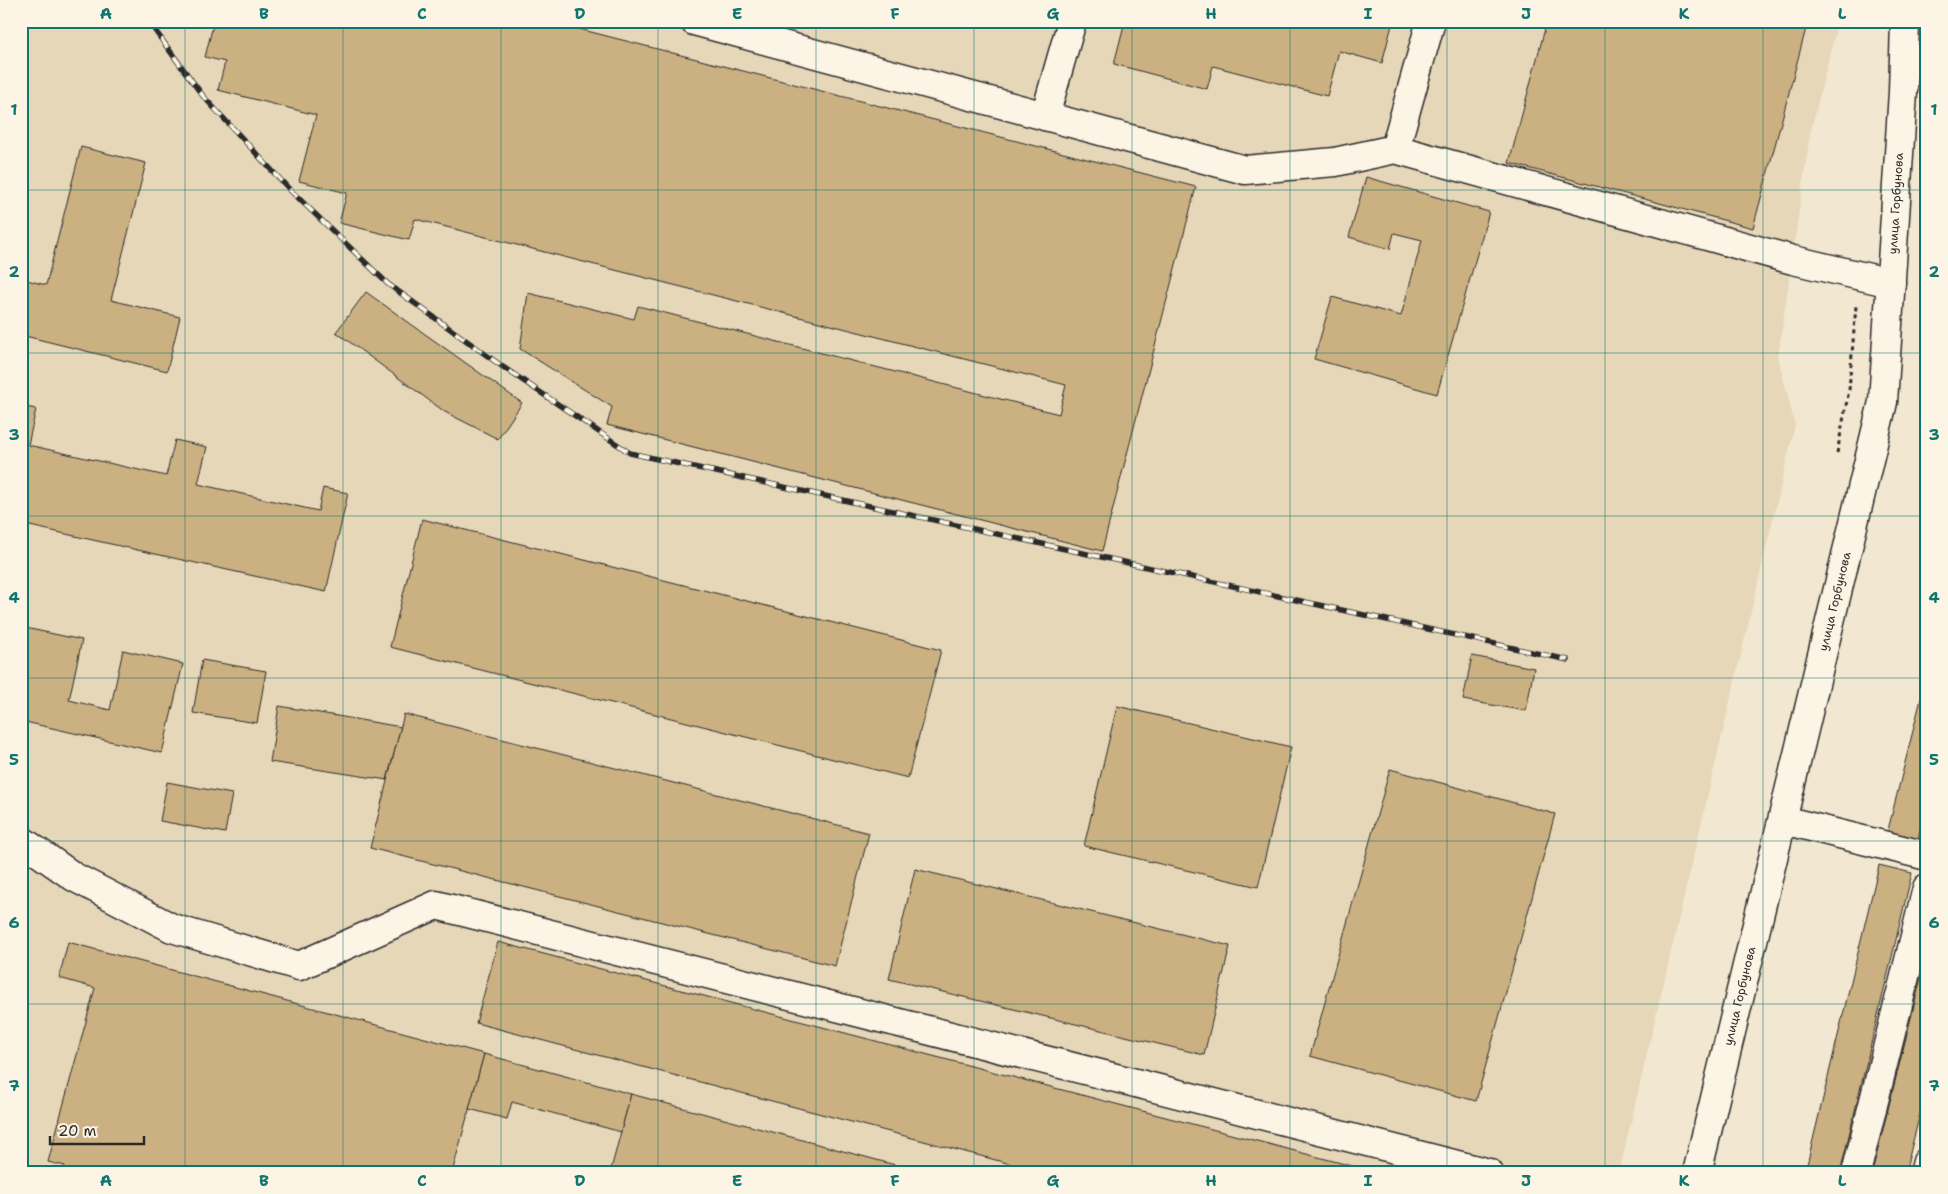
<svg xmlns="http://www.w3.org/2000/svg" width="1948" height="1194" font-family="'Shantell Sans',sans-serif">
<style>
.built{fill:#e6d7b9}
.building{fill:#cbb181;stroke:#2b2b2b}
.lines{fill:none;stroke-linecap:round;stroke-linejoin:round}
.minor-casing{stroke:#2b2b2b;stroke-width:31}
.path{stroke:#2b2b2b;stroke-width:3;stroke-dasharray:4 4;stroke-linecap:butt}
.minor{stroke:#fcf5e5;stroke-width:28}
.rail-casing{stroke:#2b2b2b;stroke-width:5.5}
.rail{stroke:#fcf5e5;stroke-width:4;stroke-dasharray:11;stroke-linecap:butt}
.grid{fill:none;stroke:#0f766e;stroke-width:1;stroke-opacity:0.55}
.labels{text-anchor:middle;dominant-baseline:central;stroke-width:5;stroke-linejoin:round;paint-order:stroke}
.street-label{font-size:12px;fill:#2b2b2b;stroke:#fcf5e5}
.neatline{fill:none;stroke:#0f766e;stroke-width:2}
.grid-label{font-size:16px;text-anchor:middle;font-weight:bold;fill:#0f766e}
</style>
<rect width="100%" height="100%" fill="#f2e7d1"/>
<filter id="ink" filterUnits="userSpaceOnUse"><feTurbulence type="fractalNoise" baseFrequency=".02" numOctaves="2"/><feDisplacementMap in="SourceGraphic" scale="10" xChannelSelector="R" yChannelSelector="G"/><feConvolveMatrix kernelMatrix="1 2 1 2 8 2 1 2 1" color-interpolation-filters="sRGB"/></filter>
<g filter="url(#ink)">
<!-- built -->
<polygon class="built" points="21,21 1838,21 1810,134 1778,357 1795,425 1619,1173 21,1173"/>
<!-- building -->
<g class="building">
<polygon points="214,21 548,21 1196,187 1102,551 607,425 612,407 520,349 528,293 634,319 638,306 1059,414 1066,385 415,219 409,240 339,223 347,193 299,181 316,115 218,90 225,62 205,57"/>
<polygon points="841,21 869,21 867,28"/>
<polygon points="1125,21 1393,21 1382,63 1339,51 1327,96 1213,66 1207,89 1114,64"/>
<polygon points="1547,21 1808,21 1753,228 1509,163"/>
<polygon points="81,147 146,163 111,300 180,317 167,371 21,335 21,288 23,279 46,285"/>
<polygon points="1366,177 1489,212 1437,394 1314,359 1332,297 1401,316 1422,240 1394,233 1390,249 1349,237"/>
<polygon points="366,292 522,403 498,439 445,412 336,332"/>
<polygon points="21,406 36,409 28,445 166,476 175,440 207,447 198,484 318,511 323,488 348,493 326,592 21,524"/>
<polygon points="422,519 941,650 908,778 390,647"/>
<polygon points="21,627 82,640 69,700 110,710 123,650 183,664 162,753 21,721"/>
<polygon points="1472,656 1534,668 1526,711 1463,700"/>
<polygon points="202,660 266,671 257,723 193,713"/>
<polygon points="1927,675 1927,803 1917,842 1887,834"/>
<polygon points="279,706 401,727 387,780 270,762"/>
<polygon points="1117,706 1291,747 1258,887 1084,846"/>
<polygon points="404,714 869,833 835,966 370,848"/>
<polygon points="1390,769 1555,814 1476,1101 1310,1056"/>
<polygon points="167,782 232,794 225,833 160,821"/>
<polygon points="1879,865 1912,873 1840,1173 1805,1173"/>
<polygon points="915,869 1230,946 1204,1055 889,979"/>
<polygon points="68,942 484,1054 452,1173 63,1173 65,1166 48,1162 95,988 59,978"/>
<polygon points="498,942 1379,1173 1045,1173 476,1023"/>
<polygon points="1927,954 1927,1086 1905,1173 1872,1173"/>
<polygon points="484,1054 631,1094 621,1132 512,1102 507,1119 469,1109"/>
<polygon points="631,1094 925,1173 610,1173"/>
</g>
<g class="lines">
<!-- minor casing -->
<g class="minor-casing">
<g id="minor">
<polyline points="694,21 1245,170 1335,162 1395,149 1431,21"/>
<polyline points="1045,116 1072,21"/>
<polyline points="1395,149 1793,260 1891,283"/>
<polyline points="1783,820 1927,856"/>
<polyline points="21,840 74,877 172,928 299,966 436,905 1489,1173"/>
<path id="s1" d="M1697,1173L1883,402L1903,92L1905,21"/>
<polyline points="1856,1173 1927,888"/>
<polyline points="1924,1173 1927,1162"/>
</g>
</g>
<!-- path -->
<polyline class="path" points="1837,453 1849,390 1856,306"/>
<!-- minor -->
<use href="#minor" class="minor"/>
<!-- rail casing -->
<g class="rail-casing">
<polyline id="rail" points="148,21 203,96 290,190 388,284 503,367 630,453 1568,660"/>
</g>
<!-- rail -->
<use href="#rail" class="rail"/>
</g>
</g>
<!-- grid -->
<path class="grid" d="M185,21V1173M343,21V1173M501,21V1173M658,21V1173M816,21V1173M974,21V1173M1132,21V1173M1290,21V1173M1447,21V1173M1605,21V1173M1763,21V1173M21,190H1927M21,353H1927M21,516H1927M21,678H1927M21,841H1927M21,1004H1927"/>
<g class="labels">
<!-- street labels -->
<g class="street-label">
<text stroke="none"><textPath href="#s1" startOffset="992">улица Горбунова</textPath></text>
<text stroke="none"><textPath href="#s1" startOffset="588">улица Горбунова</textPath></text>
<text stroke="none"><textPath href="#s1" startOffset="182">улица Горбунова</textPath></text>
</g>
</g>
<!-- margin -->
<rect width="1948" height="1194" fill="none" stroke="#fcf5e5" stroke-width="55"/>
<!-- scale -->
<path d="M50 1136v8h94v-8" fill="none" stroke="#2b2b2b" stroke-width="2.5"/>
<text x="58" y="1136" font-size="15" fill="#2b2b2b" stroke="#fcf5e5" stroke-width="4" paint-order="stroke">20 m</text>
<rect x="28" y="28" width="1892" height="1138" class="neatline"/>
<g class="grid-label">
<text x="106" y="19">A</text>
<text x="264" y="19">B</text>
<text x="422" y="19">C</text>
<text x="580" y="19">D</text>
<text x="737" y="19">E</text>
<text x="895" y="19">F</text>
<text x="1053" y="19">G</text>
<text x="1211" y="19">H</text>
<text x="1368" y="19">I</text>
<text x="1526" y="19">J</text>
<text x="1684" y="19">K</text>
<text x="1842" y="19">L</text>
<text x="14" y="115">1</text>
<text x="1934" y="115">1</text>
<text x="14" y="277">2</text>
<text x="1934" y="277">2</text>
<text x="14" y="440">3</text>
<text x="1934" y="440">3</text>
<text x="14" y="603">4</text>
<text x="1934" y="603">4</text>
<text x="14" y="765">5</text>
<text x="1934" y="765">5</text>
<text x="14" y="928">6</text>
<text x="1934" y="928">6</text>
<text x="14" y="1091">7</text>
<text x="1934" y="1091">7</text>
<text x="106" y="1186">A</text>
<text x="264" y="1186">B</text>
<text x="422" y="1186">C</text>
<text x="580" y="1186">D</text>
<text x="737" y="1186">E</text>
<text x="895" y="1186">F</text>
<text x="1053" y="1186">G</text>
<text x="1211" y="1186">H</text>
<text x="1368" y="1186">I</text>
<text x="1526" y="1186">J</text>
<text x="1684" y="1186">K</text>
<text x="1842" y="1186">L</text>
</g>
</svg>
